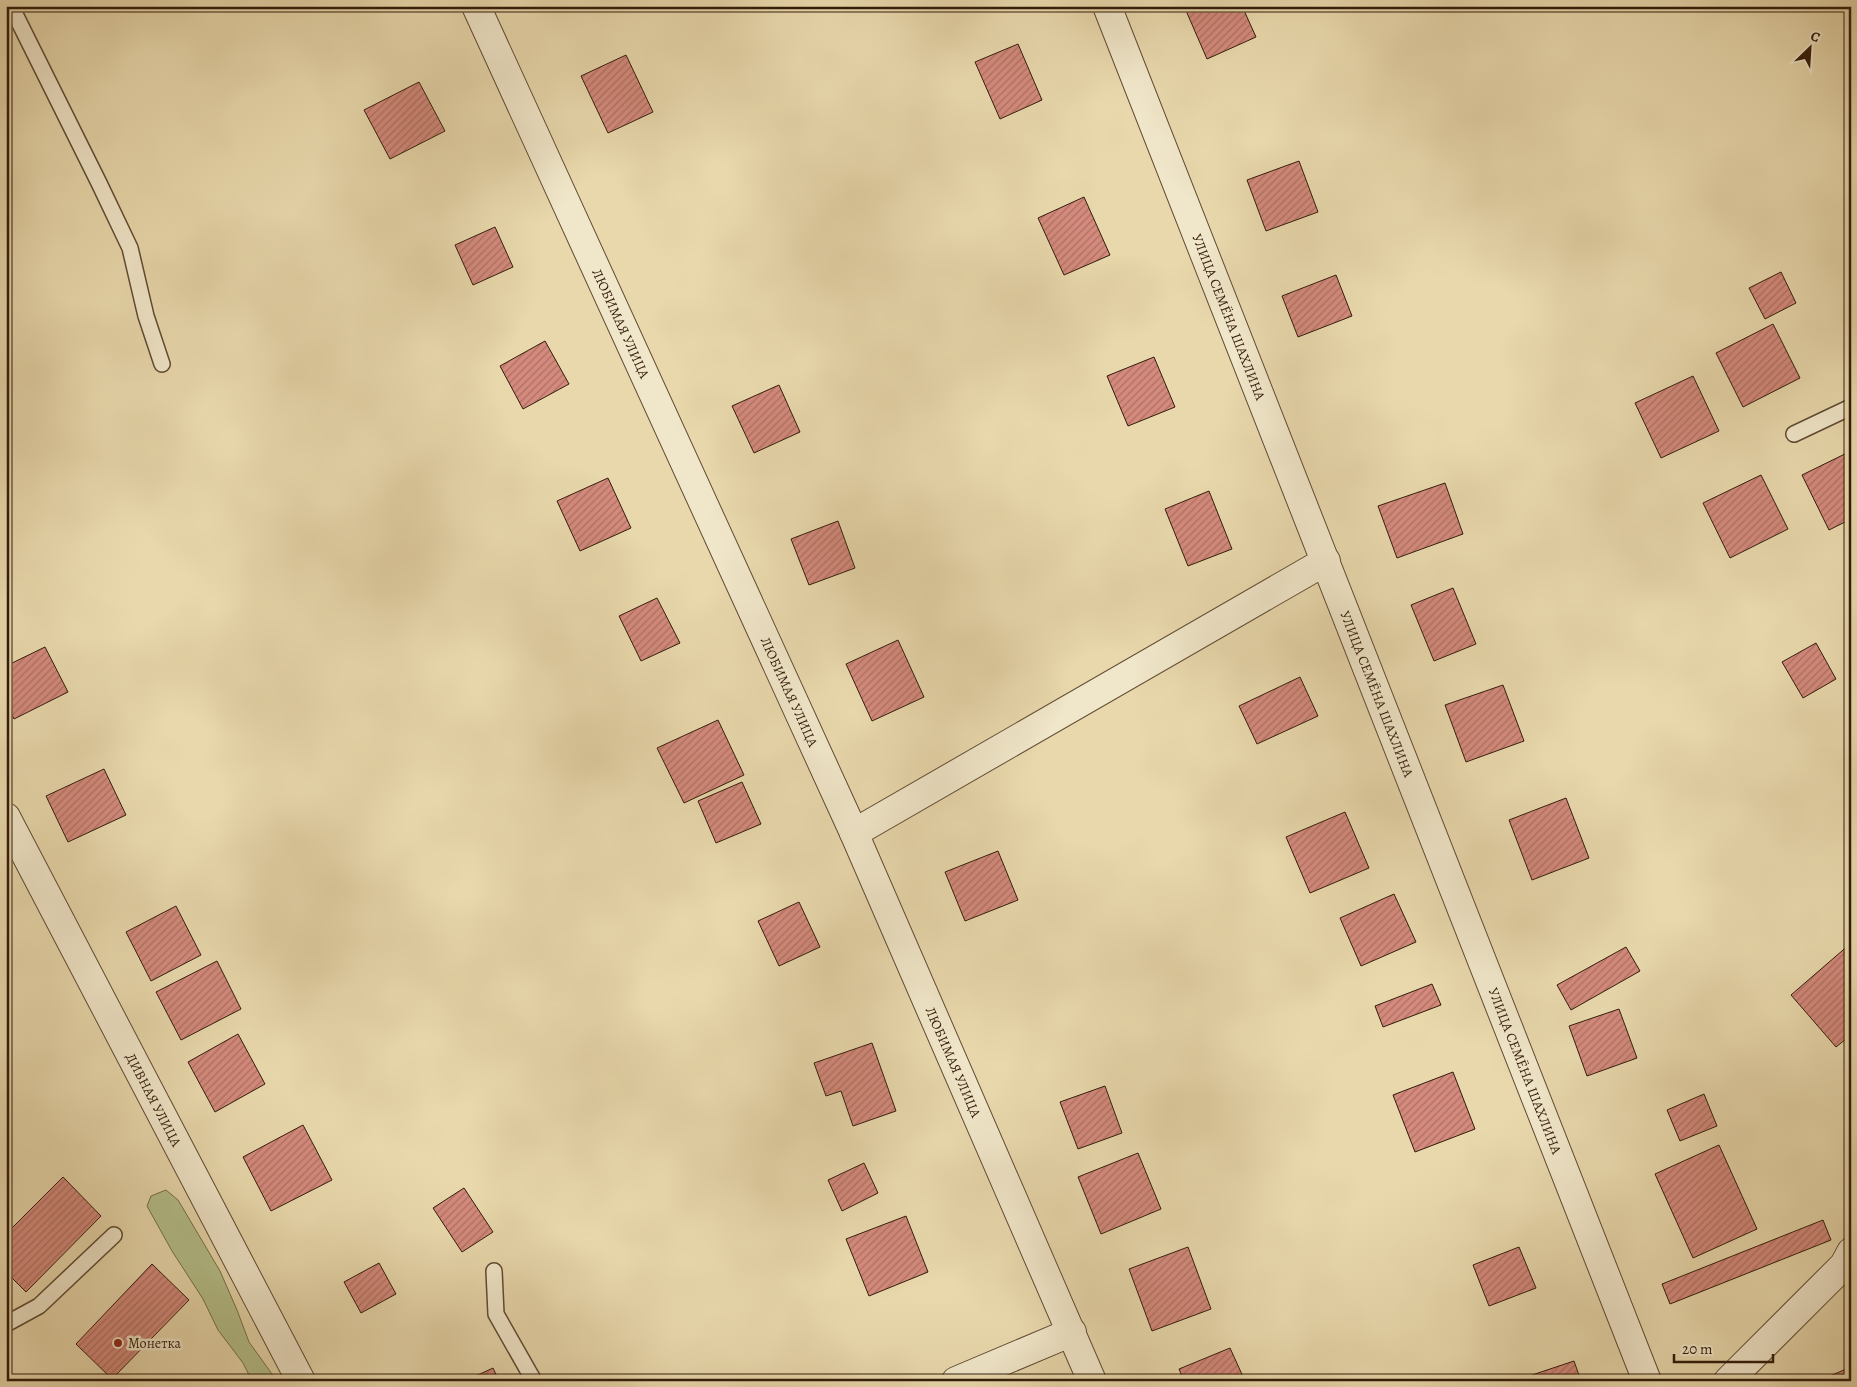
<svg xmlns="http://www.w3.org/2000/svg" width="1857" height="1387" font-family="Alegreya,serif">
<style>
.green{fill:#b4bf8a;stroke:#736e4a}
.building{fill:url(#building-hatch);stroke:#321c0b}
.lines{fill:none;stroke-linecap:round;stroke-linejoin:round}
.lane-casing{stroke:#604b33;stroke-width:18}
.street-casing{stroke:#604b33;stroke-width:30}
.lane{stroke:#f0e6c9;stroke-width:15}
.street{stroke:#f0e6c9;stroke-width:28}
.poi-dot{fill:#8f2418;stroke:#f0e6c9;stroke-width:2}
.labels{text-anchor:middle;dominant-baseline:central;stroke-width:5;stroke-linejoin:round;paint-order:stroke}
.street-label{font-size:14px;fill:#321c0b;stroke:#f0e6c9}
.poi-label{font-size:14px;fill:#321c0b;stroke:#f0e6c9;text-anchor:start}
</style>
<defs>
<pattern id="building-hatch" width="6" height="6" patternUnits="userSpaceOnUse" patternTransform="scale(1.25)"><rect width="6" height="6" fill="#d48a7c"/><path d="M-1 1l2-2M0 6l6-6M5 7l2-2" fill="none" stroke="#ad7064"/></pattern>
</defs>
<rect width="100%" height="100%" fill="#e8d8ac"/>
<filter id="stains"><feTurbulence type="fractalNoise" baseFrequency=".004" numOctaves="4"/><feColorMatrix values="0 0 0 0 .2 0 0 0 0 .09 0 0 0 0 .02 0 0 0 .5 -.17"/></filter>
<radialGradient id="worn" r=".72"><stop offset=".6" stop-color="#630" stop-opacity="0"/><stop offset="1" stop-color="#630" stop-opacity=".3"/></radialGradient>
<!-- green -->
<polygon class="green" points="166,1190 178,1200 220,1271 237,1310 249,1342 277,1381 252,1381 243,1363 218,1330 203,1299 172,1251 147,1206 151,1196"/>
<!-- building -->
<g class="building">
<polygon points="1184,6 1242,6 1256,37 1207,59"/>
<polygon points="1018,44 1042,100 1000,119 975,62"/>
<polygon points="626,55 653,112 608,133 581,76"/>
<polygon points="419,82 445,131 390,159 364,110"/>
<polygon points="1299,161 1318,212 1266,231 1247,180"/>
<polygon points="1084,197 1110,255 1064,275 1038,218"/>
<polygon points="495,227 513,267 473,285 455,245"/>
<polygon points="1781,272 1796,303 1765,319 1749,288"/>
<polygon points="1336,275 1352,316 1298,337 1282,296"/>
<polygon points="1773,324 1800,378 1743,407 1716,353"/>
<polygon points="545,341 569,384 523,409 500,366"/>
<polygon points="1154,357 1175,407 1128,426 1107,376"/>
<polygon points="1693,376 1719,431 1661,458 1635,403"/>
<polygon points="779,385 800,432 754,453 732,406"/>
<polygon points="1851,451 1851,519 1829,530 1802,475"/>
<polygon points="1761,475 1788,529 1730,558 1703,503"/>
<polygon points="608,478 631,528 580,551 557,501"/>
<polygon points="1445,483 1463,534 1397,558 1378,506"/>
<polygon points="1209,491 1232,549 1188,566 1165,509"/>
<polygon points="838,521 855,568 809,585 791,539"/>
<polygon points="1453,588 1476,644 1434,661 1411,605"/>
<polygon points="657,598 680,643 641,661 619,616"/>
<polygon points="898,640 924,697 872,721 846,664"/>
<polygon points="1816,643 1836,679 1803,698 1782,662"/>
<polygon points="45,647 68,692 14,719 6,703 6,666"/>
<polygon points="1300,677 1318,716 1257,744 1239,706"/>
<polygon points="1503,685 1524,741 1466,762 1445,705"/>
<polygon points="718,720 744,775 684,803 657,748"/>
<polygon points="104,769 126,815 68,842 46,796"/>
<polygon points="742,782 761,824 716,843 698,801"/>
<polygon points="1566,798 1589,858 1532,880 1509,820"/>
<polygon points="1345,812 1369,868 1310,893 1286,837"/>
<polygon points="998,851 1018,900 965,921 945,872"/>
<polygon points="1394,894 1416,942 1361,966 1340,918"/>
<polygon points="799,902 820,947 779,966 758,921"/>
<polygon points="176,906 201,955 151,981 126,932"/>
<polygon points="1850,944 1851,1035 1836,1047 1791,995"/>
<polygon points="1626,947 1640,971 1571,1010 1557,985"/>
<polygon points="217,961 241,1009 181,1040 156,992"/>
<polygon points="1432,984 1441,1005 1383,1027 1375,1006"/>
<polygon points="1619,1009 1637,1058 1587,1076 1569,1026"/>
<polygon points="238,1034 265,1084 215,1112 188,1062"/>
<polygon points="872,1043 896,1111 853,1126 841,1091 826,1096 814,1063"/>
<polygon points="1453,1072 1475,1129 1415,1152 1393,1095"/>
<polygon points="1105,1086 1122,1133 1078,1149 1060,1102"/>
<polygon points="1704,1094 1717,1126 1680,1141 1667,1110"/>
<polygon points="303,1125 332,1180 271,1211 243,1157"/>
<polygon points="1719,1145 1757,1229 1693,1258 1655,1174"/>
<polygon points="1138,1153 1161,1209 1101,1234 1078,1177"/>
<polygon points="864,1163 878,1193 842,1211 828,1180"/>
<polygon points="63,1177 101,1216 26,1292 6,1272 6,1234"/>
<polygon points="464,1188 493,1232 462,1252 433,1208"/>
<polygon points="906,1216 928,1272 869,1296 846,1239"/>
<polygon points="1823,1220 1831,1240 1670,1304 1662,1284"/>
<polygon points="1188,1247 1211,1309 1152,1331 1129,1269"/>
<polygon points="1519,1247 1536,1288 1489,1306 1473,1265"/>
<polygon points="379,1263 396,1294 361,1313 344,1282"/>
<polygon points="152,1264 189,1300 112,1379 76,1344"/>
<polygon points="1230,1348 1245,1381 1184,1381 1179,1369"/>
<polygon points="1574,1361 1581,1381 1514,1381"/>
<polygon points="1851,1367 1851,1381 1818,1381"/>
<polygon points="493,1368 499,1381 465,1381"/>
</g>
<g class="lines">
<!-- lane casing -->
<g class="lane-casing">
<g id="lane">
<polyline points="11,6 99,183 130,248 146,316 162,364"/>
<polyline points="1794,434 1851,407"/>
<polyline points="494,1271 496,1314 534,1381"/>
<polyline points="6,1324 39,1306 114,1235"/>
</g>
</g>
<!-- street casing -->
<g class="street-casing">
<g id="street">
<path id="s1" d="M476,6L854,833L1092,1381"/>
<path id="s2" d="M1107,6L1647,1381"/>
<path id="s3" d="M6,817L301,1381"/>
<polyline points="854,833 1326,561"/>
<polyline points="956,1381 1072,1332"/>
<polyline points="1728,1381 1844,1265 1851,1252"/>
</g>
</g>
<!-- lane -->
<use href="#lane" class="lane"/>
<!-- street -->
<use href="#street" class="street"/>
</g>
<!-- markers -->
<circle class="poi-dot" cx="118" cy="1343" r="5"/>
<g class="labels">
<!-- street labels -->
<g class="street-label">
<text stroke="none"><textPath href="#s2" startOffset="334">УЛИЦА СЕМЁНА ШАХЛИНА</textPath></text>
<text stroke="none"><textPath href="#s1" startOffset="349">ЛЮБИМАЯ УЛИЦА</textPath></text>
<text stroke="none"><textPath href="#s1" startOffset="754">ЛЮБИМАЯ УЛИЦА</textPath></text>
<text stroke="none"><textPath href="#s2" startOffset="739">УЛИЦА СЕМЁНА ШАХЛИНА</textPath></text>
<text stroke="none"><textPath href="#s1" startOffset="1159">ЛЮБИМАЯ УЛИЦА</textPath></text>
<text stroke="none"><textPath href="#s2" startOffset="1144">УЛИЦА СЕМЁНА ШАХЛИНА</textPath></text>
<text stroke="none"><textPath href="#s3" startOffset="319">ДИВНАЯ УЛИЦА</textPath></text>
</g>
<!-- poi labels -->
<g class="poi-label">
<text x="128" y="1343">Монетка</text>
</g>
</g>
<!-- margin -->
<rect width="1857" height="1387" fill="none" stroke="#e8d8ac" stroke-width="25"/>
<rect x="8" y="8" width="1842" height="1372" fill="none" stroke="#321c0b" stroke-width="2.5"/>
<rect x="12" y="12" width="1832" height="1362" fill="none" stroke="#321c0b"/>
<!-- north arrow -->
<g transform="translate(1810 48) rotate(25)" stroke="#f0e6c9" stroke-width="4" paint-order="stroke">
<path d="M0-4L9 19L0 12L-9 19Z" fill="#321c0b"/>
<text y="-8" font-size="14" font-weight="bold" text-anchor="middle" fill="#321c0b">С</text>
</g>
<!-- scale -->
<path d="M1674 1354v8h99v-8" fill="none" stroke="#321c0b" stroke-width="2.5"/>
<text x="1682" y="1354" font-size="15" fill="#321c0b" stroke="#f0e6c9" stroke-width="4" paint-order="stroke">20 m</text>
<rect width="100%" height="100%" filter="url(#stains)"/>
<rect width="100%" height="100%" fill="url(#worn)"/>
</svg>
